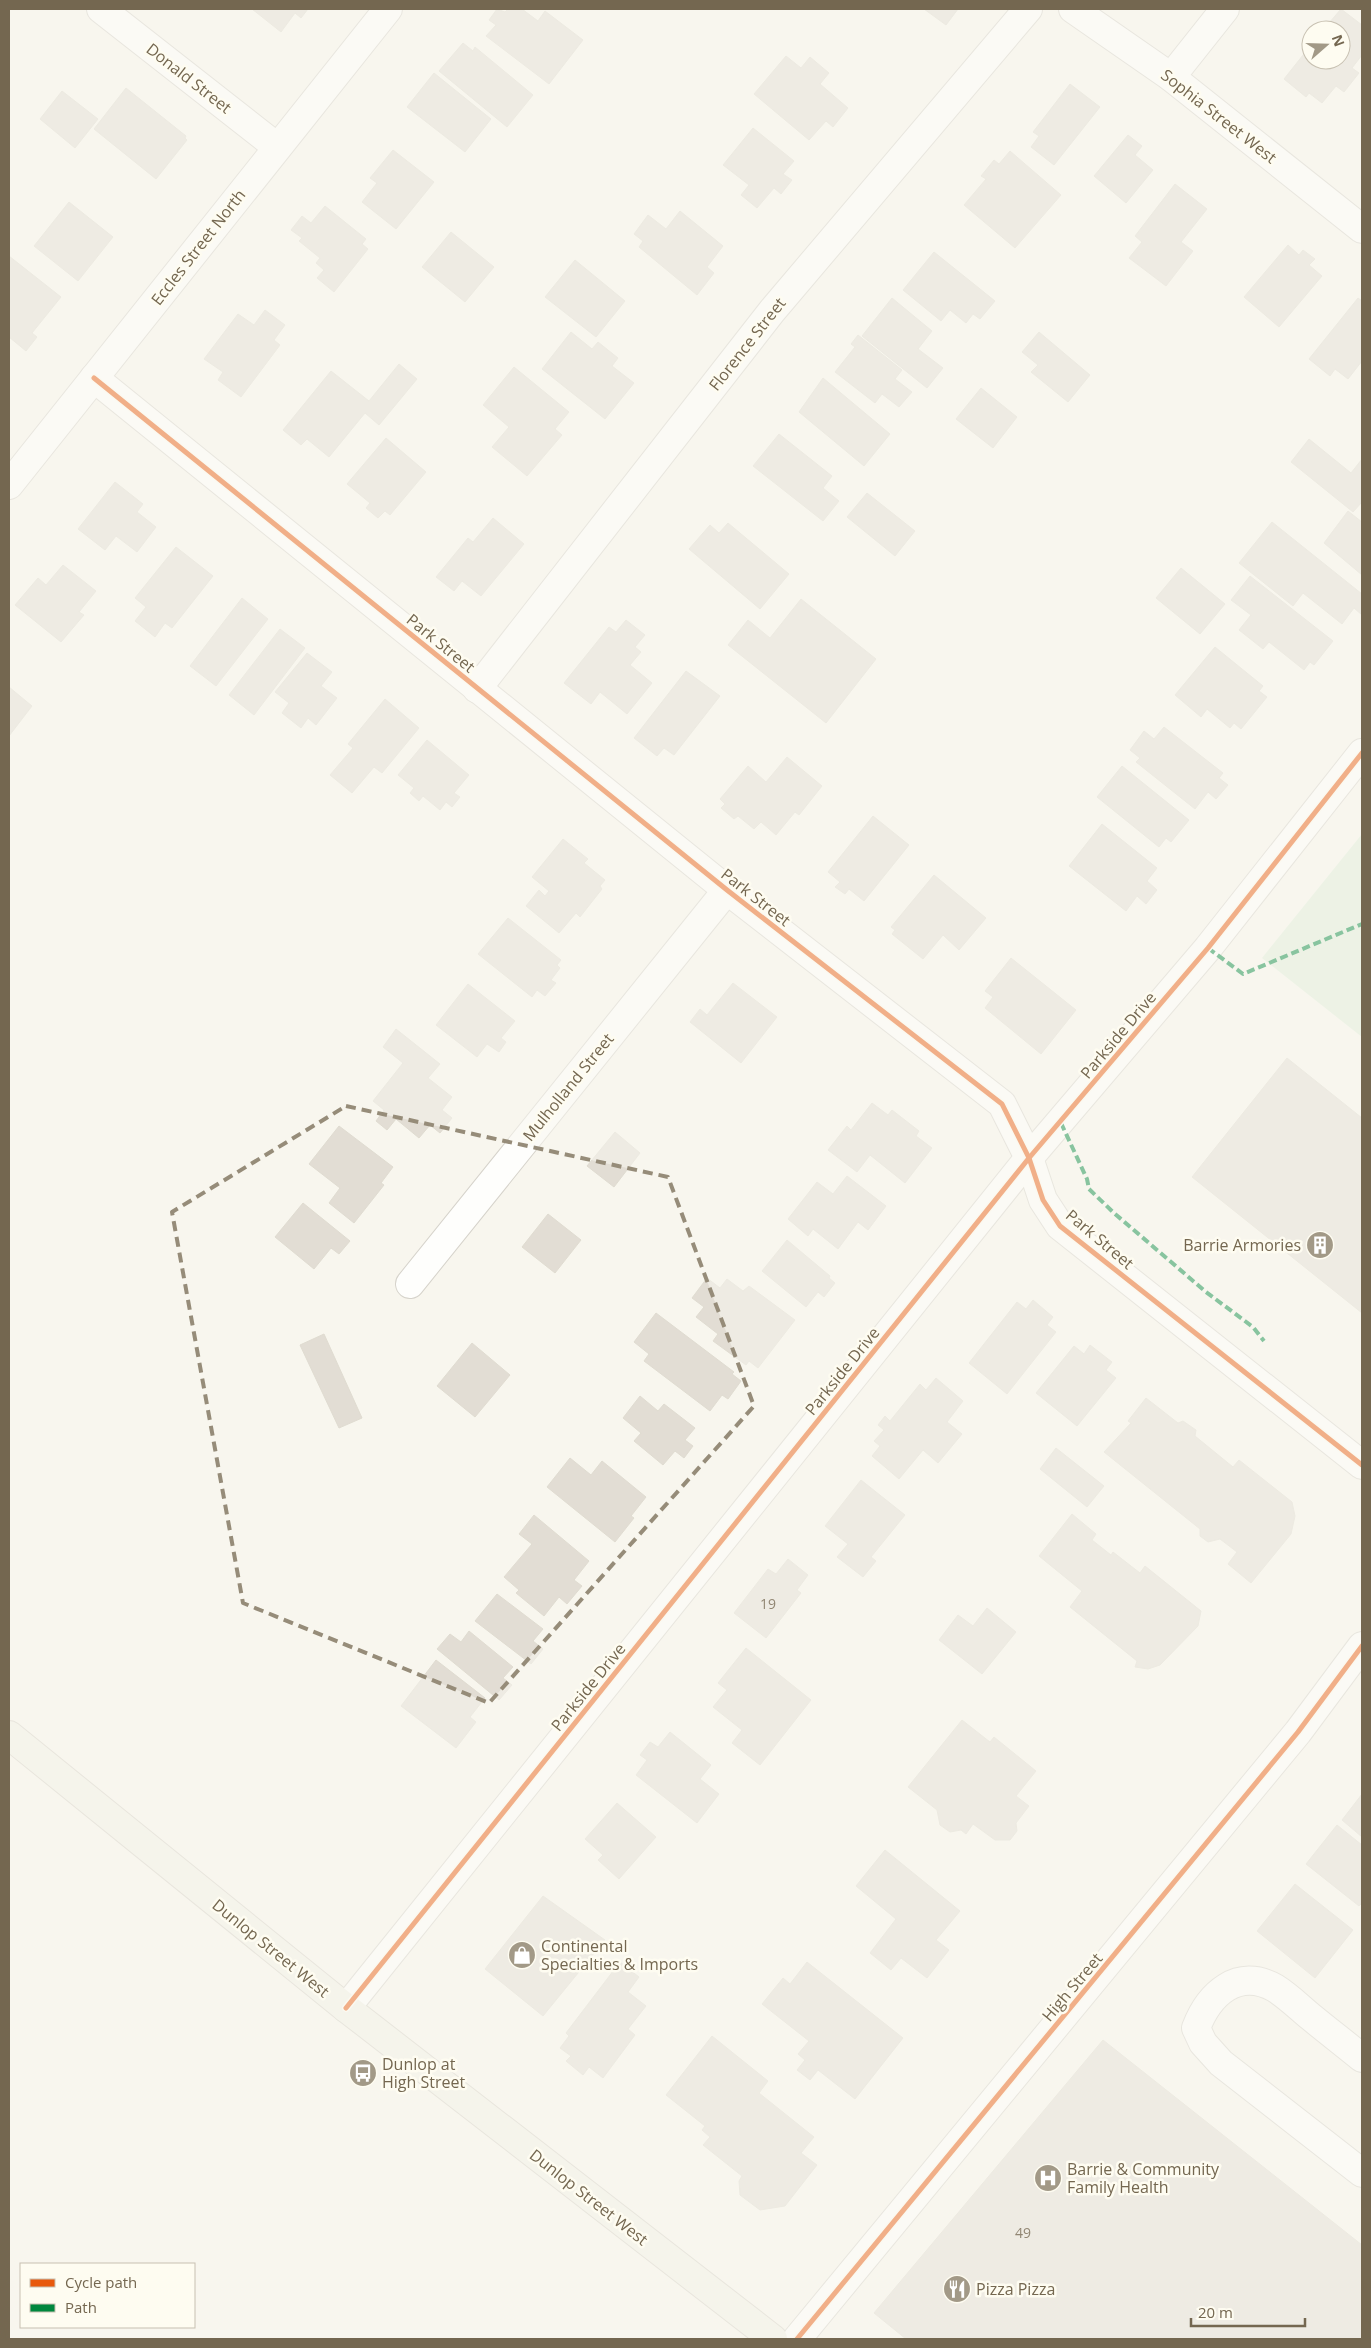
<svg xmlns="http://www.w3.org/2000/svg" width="1371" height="2348" font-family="'Open Sans',sans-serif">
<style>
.green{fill:#e0eeda}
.building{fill:#e2ddd4;stroke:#e0dcd1}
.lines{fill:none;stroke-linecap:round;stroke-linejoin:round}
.minor-casing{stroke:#d6d3cb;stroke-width:30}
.major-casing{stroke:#d6d2c8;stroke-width:30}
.minor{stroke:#fefefc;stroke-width:28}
.major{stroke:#f2f1e7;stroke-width:28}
.quiet{stroke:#00873e;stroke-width:4;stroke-dasharray:8 4;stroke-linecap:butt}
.cycleway-casing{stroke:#fefcf1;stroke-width:8}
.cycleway{stroke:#e8590c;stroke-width:5}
.marked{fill:none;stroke:#968c79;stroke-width:4;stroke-dasharray:10 6;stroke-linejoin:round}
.labels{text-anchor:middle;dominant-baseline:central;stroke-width:5;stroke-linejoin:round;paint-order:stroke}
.number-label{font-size:14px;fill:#918673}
.street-label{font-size:16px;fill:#746750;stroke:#fefcf1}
.poi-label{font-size:16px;fill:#746750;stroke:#fefcf1;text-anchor:start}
</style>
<rect width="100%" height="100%" fill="#f8f6ee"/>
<!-- green -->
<polygon class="green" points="1362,834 1362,1037 1262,958"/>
<!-- building -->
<g class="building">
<polygon points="252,9 308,9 301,18 295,13 281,32"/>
<polygon points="497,9 505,12 508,9 522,9 538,21 545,11 583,40 549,84 486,36 496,25 489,20"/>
<polygon points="924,9 958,9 946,25"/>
<polygon points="1341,9 1362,25 1362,55 1352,68 1359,73 1344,92 1336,86 1322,103 1309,93 1306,97 1284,79 1311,45 1311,60 1341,60 1341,30 1323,30"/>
<polygon points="463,43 473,51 475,47 533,95 507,127 439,71"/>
<polygon points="786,56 801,68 810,57 829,73 820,84 848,108 833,127 826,121 809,140 754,94"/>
<polygon points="434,73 491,119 465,152 407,107"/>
<polygon points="1070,84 1100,107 1054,165 1031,147 1039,136 1033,132"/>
<polygon points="126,88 186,136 185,138 187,140 156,179 94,129"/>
<polygon points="62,91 98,119 75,148 40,119"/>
<polygon points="753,128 794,161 783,174 792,180 781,194 774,188 757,208 741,195 749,185 723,165"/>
<polygon points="1128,135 1142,146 1135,155 1153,170 1126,203 1094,176"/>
<polygon points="393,150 434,182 396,229 362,202 377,183 370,178"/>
<polygon points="1010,151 1061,195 1015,248 964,205 986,179 981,176 994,160 999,164"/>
<polygon points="1175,184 1207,209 1181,242 1193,251 1166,286 1129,258 1142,242 1135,236"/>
<polygon points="69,202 113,237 78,281 34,246"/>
<polygon points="325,206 366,239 362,244 368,249 334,292 317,278 324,270 316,263 320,258 299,241 302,238 291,230 302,216 311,223"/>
<polygon points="680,211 723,246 707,267 714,273 697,295 639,247 643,241 634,234 648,215 666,229"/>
<polygon points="451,232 494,267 465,302 422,267"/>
<polygon points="1288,245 1299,255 1303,250 1315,259 1309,265 1322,276 1279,327 1244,297"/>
<polygon points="934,252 995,301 980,319 973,314 966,323 950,310 941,321 903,290"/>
<polygon points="9,256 61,297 32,333 37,337 26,351 9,337"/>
<polygon points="575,260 625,301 596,337 545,297"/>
<polygon points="892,298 932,331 918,349 943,368 927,388 862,336"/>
<polygon points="1358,298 1362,301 1362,361 1348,379 1335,369 1330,376 1309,359"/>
<polygon points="265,310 285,325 274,340 280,345 241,397 218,380 223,372 204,359 238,314 254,325"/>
<polygon points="571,332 592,349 598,342 618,358 612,366 634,383 605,419 542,369"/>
<polygon points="1039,332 1090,375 1068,402 1031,372 1038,365 1022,352"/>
<polygon points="858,335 902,370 895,379 912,392 899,407 882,394 875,403 835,372 855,347 851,344"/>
<polygon points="399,364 417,379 379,425 365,413 329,457 307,439 301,445 283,430 331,371 369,401"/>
<polygon points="514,367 569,412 555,429 562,435 527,476 492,447 509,427 483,405"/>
<polygon points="823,378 890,434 864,466 799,412"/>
<polygon points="981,388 1017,417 993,448 956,419"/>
<polygon points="779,434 832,476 823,488 839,501 823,521 753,466"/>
<polygon points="386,438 426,472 390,515 385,511 378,518 366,508 370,503 347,484"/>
<polygon points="1309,439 1351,473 1362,459 1362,502 1353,512 1291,462"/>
<polygon points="115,482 143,504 137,512 156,527 137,552 116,536 105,550 78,529"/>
<polygon points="867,493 915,531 895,556 847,517"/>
<polygon points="1348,511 1362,522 1362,575 1324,543"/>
<polygon points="493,518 524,544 481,596 462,581 454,591 436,577 468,538 473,542"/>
<polygon points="1272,522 1362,594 1362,615 1354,608 1342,624 1303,593 1293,606 1239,563"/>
<polygon points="728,523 789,574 760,609 689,549 710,525 719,533"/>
<polygon points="176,547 213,576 172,628 165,623 155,637 135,621 146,607 135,598"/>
<polygon points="63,565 96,591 79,612 84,615 61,642 15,605 38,578 46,585"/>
<polygon points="1181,568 1225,604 1200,634 1156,598"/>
<polygon points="1250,576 1333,641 1314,665 1310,662 1304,670 1269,642 1263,649 1239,630 1251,615 1231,600"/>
<polygon points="242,598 268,619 216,686 190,666"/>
<polygon points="801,599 876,659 826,723 728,645 748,620 770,638"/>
<polygon points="626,620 645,635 635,647 641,652 630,665 652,683 627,714 600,692 591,704 564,683 609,627 616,632"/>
<polygon points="280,629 305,648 254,715 229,695"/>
<polygon points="1215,647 1263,686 1259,691 1267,697 1241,729 1234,723 1230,728 1207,709 1201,717 1175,695"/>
<polygon points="307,653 332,672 321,686 337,698 316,725 308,718 301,728 282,713 289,703 275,692"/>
<polygon points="686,671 720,696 674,755 664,748 657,756 634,738"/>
<polygon points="9,687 32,706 9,736"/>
<polygon points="385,699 419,728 382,773 374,767 352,793 330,775 353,748 348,744"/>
<polygon points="1164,727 1223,773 1219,778 1228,785 1216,799 1208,792 1195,809 1136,762 1140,758 1130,750 1144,731 1154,739"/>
<polygon points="427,740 469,775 454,793 460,797 452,807 446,802 440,810 423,796 419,801 410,793 414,788 398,775"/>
<polygon points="787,757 822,786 799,815 795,812 776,835 761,822 754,829 738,816 734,819 721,808 725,804 720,799 748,766 766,782"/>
<polygon points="1122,766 1189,820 1171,842 1166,838 1159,847 1097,797"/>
<polygon points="873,816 909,845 864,901 849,889 845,894 835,887 840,882 828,872"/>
<polygon points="1102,824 1157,868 1147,881 1157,890 1146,904 1137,896 1126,911 1069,866"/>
<polygon points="563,839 588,859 584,863 605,880 600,886 602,889 580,917 576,913 559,933 526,906 539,890 545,896 549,891 532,877"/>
<polygon points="934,875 986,918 959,950 943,935 923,959 892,934 895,930 891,927"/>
<polygon points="508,918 561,960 557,965 560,968 551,980 556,983 545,996 537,990 532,997 478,954"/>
<polygon points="1011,958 1076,1010 1041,1054 985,1008 993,997 985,991"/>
<polygon points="733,983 777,1017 741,1063 690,1022 700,1009 707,1015"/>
<polygon points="468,984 515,1021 501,1038 506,1042 499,1052 487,1044 477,1057 436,1025"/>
<polygon points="396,1029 440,1064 428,1078 452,1097 442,1110 452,1118 440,1133 430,1125 419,1138 396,1119 387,1130 376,1121 384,1110 373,1101 403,1063 383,1047"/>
<polygon points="1287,1058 1362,1118 1362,1313 1192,1177"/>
<polygon points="872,1103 888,1115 892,1110 919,1131 916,1136 932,1148 905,1183 870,1155 857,1172 828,1150 847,1126 851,1130"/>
<polygon points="339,1126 393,1167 381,1183 384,1185 354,1223 329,1203 340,1188 309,1164"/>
<polygon points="615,1132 640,1153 614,1187 587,1166"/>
<polygon points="847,1176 886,1206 868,1230 858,1222 838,1249 813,1229 808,1236 788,1219 817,1182 833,1194"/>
<polygon points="303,1203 350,1241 339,1254 331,1248 314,1269 275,1237"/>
<polygon points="548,1214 581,1240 555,1273 522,1247"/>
<polygon points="787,1240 830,1276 829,1278 835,1283 824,1297 818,1292 806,1307 762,1271"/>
<polygon points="707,1278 720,1288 727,1279 743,1291 749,1286 795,1320 758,1368 749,1361 746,1365 713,1341 718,1334 696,1317 704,1307 692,1298"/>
<polygon points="1033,1300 1053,1317 1047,1325 1056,1332 1007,1394 969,1363 1017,1302 1026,1309"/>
<polygon points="656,1313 734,1372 732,1374 741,1381 728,1399 722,1395 710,1411 644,1361 649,1354 634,1342"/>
<polygon points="324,1334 362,1418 339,1428 300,1345"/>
<polygon points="472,1343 510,1375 475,1417 437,1386"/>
<polygon points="1090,1345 1112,1362 1106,1370 1116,1378 1077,1426 1036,1393 1074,1346 1084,1354"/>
<polygon points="936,1378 963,1401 947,1422 962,1434 938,1463 923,1450 899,1479 872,1456 880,1446 874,1441 884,1430 878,1425 885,1416 890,1421 920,1384 926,1390"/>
<polygon points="640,1396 658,1411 664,1404 695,1428 685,1440 693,1446 684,1458 675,1451 663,1465 634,1441 641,1433 623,1418"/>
<polygon points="1146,1398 1178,1423 1183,1421 1196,1430 1195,1436 1233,1467 1239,1460 1292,1502 1295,1516 1291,1534 1251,1583 1228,1564 1237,1552 1220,1539 1208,1542 1200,1536 1200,1529 1104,1452 1131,1423 1128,1421"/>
<polygon points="1056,1448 1104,1486 1087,1507 1040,1469"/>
<polygon points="570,1458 591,1475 602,1461 646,1497 631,1516 634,1518 615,1542 547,1487"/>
<polygon points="861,1480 905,1515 871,1557 876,1561 863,1577 837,1557 848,1544 825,1526"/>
<polygon points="1072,1514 1096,1534 1092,1540 1111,1555 1113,1552 1140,1573 1145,1566 1201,1611 1198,1626 1160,1665 1148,1669 1135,1667 1137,1661 1070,1607 1082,1591 1039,1556"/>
<polygon points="534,1515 589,1561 574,1580 582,1586 567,1604 559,1597 544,1616 516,1593 519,1590 504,1577 532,1544 519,1534"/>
<polygon points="788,1559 808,1575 797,1590 801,1593 766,1638 734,1613 768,1569 776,1574"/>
<polygon points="497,1594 543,1629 533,1641 543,1649 531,1664 475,1621"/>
<polygon points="987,1608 1016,1632 982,1674 939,1640 958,1615 973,1626"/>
<polygon points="469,1631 513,1667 503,1678 512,1685 499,1700 437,1649 450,1634 461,1642"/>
<polygon points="746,1648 811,1700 760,1765 732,1743 742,1730 713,1707 727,1690 718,1683"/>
<polygon points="436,1660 485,1698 470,1717 476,1722 456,1748 401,1706"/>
<polygon points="962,1720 990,1742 994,1737 1036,1771 1016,1796 1029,1806 1016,1823 1017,1831 1010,1840 995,1840 973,1824 966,1834 961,1830 950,1832 940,1825 937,1810 908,1787"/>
<polygon points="670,1732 711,1765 700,1779 719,1794 697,1823 636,1775 647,1760 640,1755 650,1742 658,1747"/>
<polygon points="1362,1794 1362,1837 1342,1820"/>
<polygon points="617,1803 656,1837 619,1879 598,1860 603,1855 585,1839"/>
<polygon points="1337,1825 1362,1845 1362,1903 1359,1906 1306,1864"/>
<polygon points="885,1850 960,1911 936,1940 949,1950 927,1978 901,1958 891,1970 870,1953 896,1919 856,1886"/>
<polygon points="1295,1884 1353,1930 1315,1978 1257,1931"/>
<polygon points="543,1896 605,1940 543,2016 485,1969"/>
<polygon points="620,1962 639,1977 628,1992 646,2006 628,2029 635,2035 603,2078 589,2067 583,2075 566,2061 571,2056 560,2048 569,2036 566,2033"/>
<polygon points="807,1962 903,2038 855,2099 818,2070 810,2080 797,2070 805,2060 798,2054 809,2041 762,2004 783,1978 790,1984"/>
<polygon points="712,2036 768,2081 759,2093 814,2137 801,2153 817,2165 785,2206 760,2210 740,2195 739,2181 742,2176 703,2145 710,2137 702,2130 705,2126 666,2095"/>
<polygon points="1103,2040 1362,2245 1362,2339 906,2339 874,2313"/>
</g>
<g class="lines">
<!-- minor casing -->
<g class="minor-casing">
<g id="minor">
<polyline points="101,9 277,147"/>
<polyline points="1073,9 1171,77 1362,229"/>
<polyline points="1171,77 1225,9"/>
<polyline points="94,378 727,890 1002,1104 1029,1158 1043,1200 1060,1226 1362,1465"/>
<polyline points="9,485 388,9"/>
<polyline points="477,689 772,311 1028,9"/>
<polyline points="410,1284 727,890"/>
<polyline points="346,2008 1029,1158 1208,948 1362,753"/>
<path d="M1362,2058C1345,2044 1328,2031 1311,2017C1300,2008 1288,1996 1275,1988C1238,1967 1209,1994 1196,2028L1203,2043L1221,2063L1362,2173"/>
<polyline points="797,2339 1298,1732 1362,1646"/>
</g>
</g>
<!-- major casing -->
<g class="major-casing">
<polyline id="major" points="9,1735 346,2008 773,2339"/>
</g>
<!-- minor -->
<use href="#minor" class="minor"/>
<!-- major -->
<use href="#major" class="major"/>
<!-- quiet -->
<g class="quiet">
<polyline points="1208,948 1243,974 1362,924"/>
<polyline points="1061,1123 1087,1179 1089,1189 1114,1213 1206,1292 1253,1327 1264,1341"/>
</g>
<!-- cycleway casing -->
<g class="cycleway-casing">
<g id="cycleway">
<polyline points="94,378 727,890 1002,1104 1029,1158 1043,1200 1060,1226 1362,1465"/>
<polyline points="346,2008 1029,1158 1208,948 1362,753"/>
<polyline points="797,2339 1298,1732 1362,1646"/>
</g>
</g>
<!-- cycleway -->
<use href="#cycleway" class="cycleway"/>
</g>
<!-- marked area -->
<path d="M0 0H1371V2348H0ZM346,1106L668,1177L754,1406L489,1703L243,1603L172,1212Z" fill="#f8f6ee" fill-opacity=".55" fill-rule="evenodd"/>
<path class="marked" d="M346,1106L668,1177L754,1406L489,1703L243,1603L172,1212Z"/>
<!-- icons -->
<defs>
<g id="building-disc" transform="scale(1.4375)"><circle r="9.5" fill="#a29987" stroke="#fefcf1"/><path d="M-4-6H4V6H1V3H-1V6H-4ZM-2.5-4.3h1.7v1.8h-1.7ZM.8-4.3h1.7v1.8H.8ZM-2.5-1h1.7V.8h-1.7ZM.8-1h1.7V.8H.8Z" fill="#fff"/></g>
<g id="shop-disc" transform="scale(1.4375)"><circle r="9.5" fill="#a29987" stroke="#fefcf1"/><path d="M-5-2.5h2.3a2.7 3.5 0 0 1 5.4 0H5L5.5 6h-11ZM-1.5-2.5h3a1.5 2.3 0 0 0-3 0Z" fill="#fff"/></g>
<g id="bus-disc" transform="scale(1.4375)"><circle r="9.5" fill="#a29987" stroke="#fefcf1"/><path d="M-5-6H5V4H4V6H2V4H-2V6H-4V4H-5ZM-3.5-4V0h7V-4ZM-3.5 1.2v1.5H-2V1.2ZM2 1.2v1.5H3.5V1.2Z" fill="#fff"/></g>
<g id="hospital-disc" transform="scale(1.4375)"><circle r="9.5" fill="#a29987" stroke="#fefcf1"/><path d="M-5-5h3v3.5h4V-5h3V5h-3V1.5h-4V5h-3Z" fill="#fff"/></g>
<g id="restaurant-disc" transform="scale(1.4375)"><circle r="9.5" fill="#a29987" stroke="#fefcf1"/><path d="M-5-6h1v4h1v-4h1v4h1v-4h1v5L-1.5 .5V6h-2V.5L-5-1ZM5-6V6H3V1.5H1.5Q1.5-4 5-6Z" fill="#fff"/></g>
</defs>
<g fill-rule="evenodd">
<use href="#building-disc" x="1320" y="1245"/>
<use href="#shop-disc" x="522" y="1955"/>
<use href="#bus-disc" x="363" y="2073"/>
<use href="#hospital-disc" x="1048" y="2178"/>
<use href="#restaurant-disc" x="957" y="2289"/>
</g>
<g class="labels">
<!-- number labels -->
<g class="number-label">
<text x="768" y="1603">19</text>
<text x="1023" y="2232">49</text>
</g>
<!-- street labels -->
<g class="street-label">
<text transform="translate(189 78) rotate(38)">Donald Street</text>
<text transform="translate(1219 116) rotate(38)">Sophia Street West</text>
<text transform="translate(198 247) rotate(-52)">Eccles Street North</text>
<text transform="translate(747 344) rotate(-52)">Florence Street</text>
<text transform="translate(441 643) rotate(39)">Park Street</text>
<text transform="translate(756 897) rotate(38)">Park Street</text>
<text transform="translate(1118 1035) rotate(-50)">Parkside Drive</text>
<text transform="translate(568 1087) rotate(-51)">Mulholland Street</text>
<text transform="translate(1100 1239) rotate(40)">Park Street</text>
<text transform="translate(842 1371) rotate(-51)">Parkside Drive</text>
<text transform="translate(588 1687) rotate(-51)">Parkside Drive</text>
<text transform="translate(271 1948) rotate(39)">Dunlop Street West</text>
<text transform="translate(1072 1987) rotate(-50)">High Street</text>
<text transform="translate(589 2197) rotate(38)">Dunlop Street West</text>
</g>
<!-- poi labels -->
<g class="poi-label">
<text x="1301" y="1245" text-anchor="end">Barrie Armories</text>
<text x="541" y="1946">Continental<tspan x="541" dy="18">Specialties &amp; Imports</tspan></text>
<text x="382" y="2064">Dunlop at<tspan x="382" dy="18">High Street</tspan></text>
<text x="1067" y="2169">Barrie &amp; Community<tspan x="1067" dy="18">Family Health</tspan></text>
<text x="976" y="2289">Pizza Pizza</text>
</g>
</g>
<!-- border -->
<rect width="1371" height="2348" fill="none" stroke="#746750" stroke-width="20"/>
<!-- legend -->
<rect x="20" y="2263" width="175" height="65" fill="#fefcf1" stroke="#c7c0b1"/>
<rect x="30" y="2279" width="25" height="8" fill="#e8590c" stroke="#c7c0b1"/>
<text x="65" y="2288" font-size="15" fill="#746750">Cycle path</text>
<rect x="30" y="2304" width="25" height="8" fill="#00873e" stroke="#c7c0b1"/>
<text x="65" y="2313" font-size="15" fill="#746750">Path</text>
<!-- north arrow -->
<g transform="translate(1326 45) rotate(70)"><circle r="24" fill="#fefcf1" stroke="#c7c0b1"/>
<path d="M0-4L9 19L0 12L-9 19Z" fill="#a29987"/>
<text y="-8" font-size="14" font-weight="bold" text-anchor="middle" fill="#746750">N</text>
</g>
<!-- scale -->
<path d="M1191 2318v8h114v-8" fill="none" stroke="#746750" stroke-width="2.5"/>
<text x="1198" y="2318" font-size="15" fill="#746750" stroke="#fefcf1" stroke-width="4" paint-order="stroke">20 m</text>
</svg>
